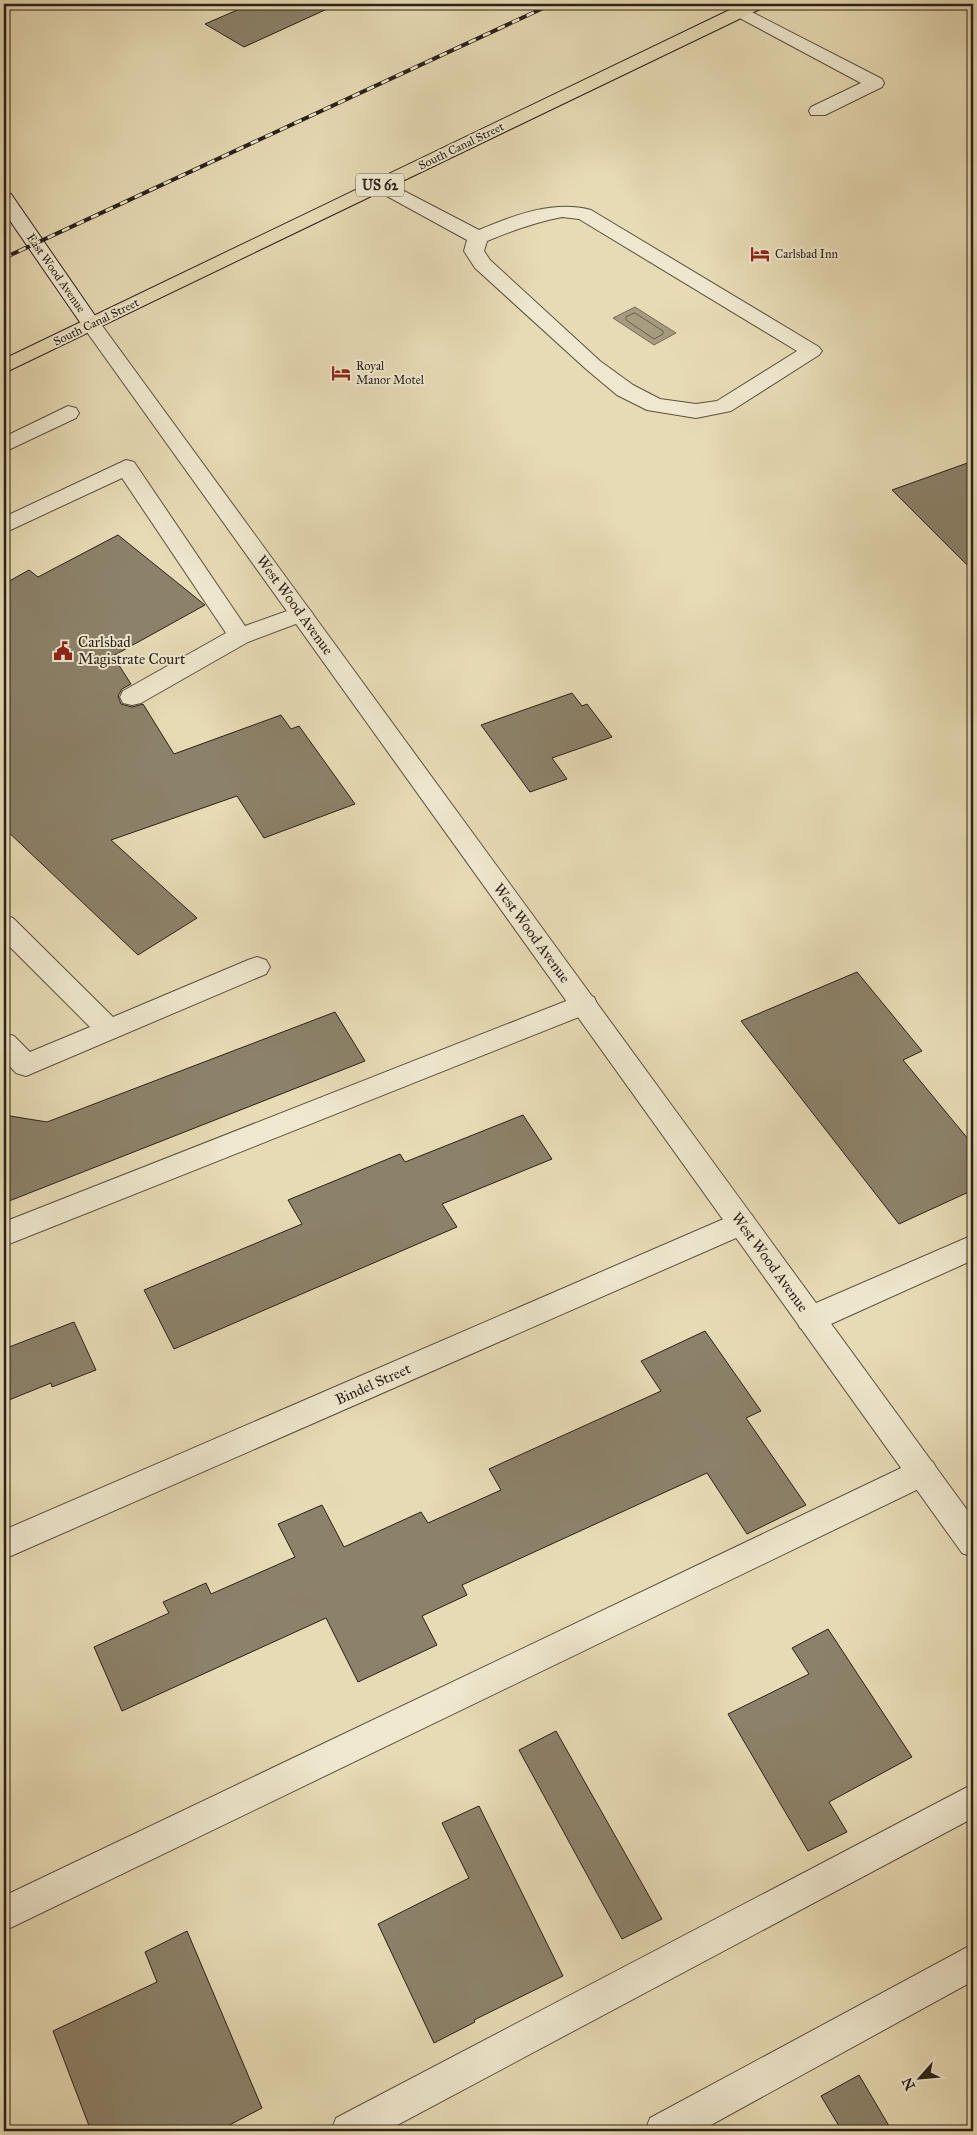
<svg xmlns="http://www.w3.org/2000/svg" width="977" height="2135" font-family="'IM FELL Great Primer',serif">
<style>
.water{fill:#a79c80;stroke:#756b57}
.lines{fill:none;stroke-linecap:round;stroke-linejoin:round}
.shore{stroke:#685e4c;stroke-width:1}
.building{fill:#8c826a;stroke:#2a2119}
.service-casing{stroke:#595040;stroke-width:2}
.minor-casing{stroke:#595040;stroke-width:2}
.tertiary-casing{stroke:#595040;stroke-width:2}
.secondary-casing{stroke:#2a2119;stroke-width:2}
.trunk-casing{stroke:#2a2119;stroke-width:2}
.service{fill:#efe8cf;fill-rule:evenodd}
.minor{fill:#efe8cf;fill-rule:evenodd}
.tertiary{fill:#efe8cf;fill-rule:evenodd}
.secondary{fill:#efe8cf;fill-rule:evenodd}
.trunk{fill:#e7dbb5;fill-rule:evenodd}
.rail-casing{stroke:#2a2119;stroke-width:4}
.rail{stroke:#efe8cf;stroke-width:2.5;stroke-dasharray:8;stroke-linecap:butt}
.labels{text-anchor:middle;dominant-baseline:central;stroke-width:4;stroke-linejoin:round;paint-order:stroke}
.far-street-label{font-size:12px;fill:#2a2119;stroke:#efe8cf}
.far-poi-label{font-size:12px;fill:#2a2119;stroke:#efe8cf;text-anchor:start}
.shield{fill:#efe8cf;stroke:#655d50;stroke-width:1}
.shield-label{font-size:14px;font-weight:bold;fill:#2a2119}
.street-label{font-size:15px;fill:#2a2119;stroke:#efe8cf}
.poi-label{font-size:15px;fill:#2a2119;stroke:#efe8cf;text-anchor:start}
</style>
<rect width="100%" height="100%" fill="#e7dbb5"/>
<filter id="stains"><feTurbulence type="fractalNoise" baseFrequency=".004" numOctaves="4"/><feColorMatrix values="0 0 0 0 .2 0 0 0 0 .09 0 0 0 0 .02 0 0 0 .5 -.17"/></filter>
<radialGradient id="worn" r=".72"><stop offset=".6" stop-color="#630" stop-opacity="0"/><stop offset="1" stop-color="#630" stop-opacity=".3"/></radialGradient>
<!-- water -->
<polygon class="water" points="635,307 676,333 654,345 613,318"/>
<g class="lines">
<!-- shore -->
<polygon class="shore" points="635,313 663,331 663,334 654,339 626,320 626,317"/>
</g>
<!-- building -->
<g class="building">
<polygon points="251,4 338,4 244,47 205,24"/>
<polygon points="973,461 973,571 892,490"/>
<polygon points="118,535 205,605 113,656 131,684 122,689 118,696 121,704 132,707 143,704 174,754 281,715 291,729 299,726 355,804 264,838 237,796 111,840 197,918 138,955 4,828 4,584 29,570 38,577"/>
<polygon points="572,693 582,706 587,704 612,737 552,758 567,779 530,792 481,725"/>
<polygon points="857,972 922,1051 903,1060 973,1145 973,1190 899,1224 741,1021"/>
<polygon points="335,1012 365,1061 4,1203 4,1115 47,1122"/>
<polygon points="523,1115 552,1159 442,1204 457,1227 174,1349 144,1290 302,1224 288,1200 400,1154 405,1162"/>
<polygon points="74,1322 96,1370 52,1387 51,1383 4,1402 4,1349"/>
<polygon points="705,1331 761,1411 746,1418 806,1505 747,1534 707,1473 462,1585 467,1595 422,1616 437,1645 358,1682 326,1618 122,1711 94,1647 169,1613 163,1602 206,1583 211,1594 295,1557 278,1524 322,1505 344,1547 421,1512 428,1523 501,1490 489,1469 661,1391 641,1361"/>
<polygon points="828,1629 912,1757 829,1802 847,1832 808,1851 728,1714 809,1674 792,1648"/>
<polygon points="556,1731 662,1919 622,1939 519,1750"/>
<polygon points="479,1806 563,1976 474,2020 475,2022 434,2043 378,1924 469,1878 442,1823"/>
<polygon points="187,1931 262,2108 218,2131 91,2131 53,2031 157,1982 145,1952"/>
<polygon points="859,2075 892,2131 842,2131 821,2096"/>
</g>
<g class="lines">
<!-- service casing -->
<g class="service-casing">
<g id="service">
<polygon points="740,6 882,79 884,83 882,87 825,115 811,115 809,111 811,107 861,83 734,15 731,11 734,7"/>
<path d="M381,179L479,230C514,215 553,200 591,210L819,347L822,351L819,355L731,411L696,418L647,410L617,395L586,369L475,268L464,251L467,240L374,189L371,185L374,181ZM562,217L579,219L797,351L717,401L696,404L660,399L633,385L600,361L490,260L484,251L487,241C511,231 536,222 562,217Z"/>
<polygon points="68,406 76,408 79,413 76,418 4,452 4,437"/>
<polygon points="126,460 134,462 245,626 301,606 309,609 313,614 309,619 248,642 141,703 132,705 123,703 120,697 123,691 226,633 122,478 4,533 4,517"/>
<polygon points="4,915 13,918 113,1017 248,960 257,957 266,960 270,967 266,974 26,1076 16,1073 4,1060 4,1033 14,1036 30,1052 90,1027 4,941"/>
<polygon points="584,994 594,997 597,1004 594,1011 4,1246 4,1222"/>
<polygon points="922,1458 933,1462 938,1472 933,1482 4,1931 4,1896"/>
</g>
</g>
<!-- minor casing -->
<g class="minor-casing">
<g id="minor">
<polygon points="742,1211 752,1215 756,1223 752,1231 4,1559 4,1530"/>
<polygon points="973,1235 973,1260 822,1328 811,1332 800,1328 796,1319 800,1310"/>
<polygon points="973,1784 973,1818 386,2131 331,2131 336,2118"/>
<polygon points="973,1944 973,1981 700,2131 645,2131 650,2118"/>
</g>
</g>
<!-- tertiary casing -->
<g class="tertiary-casing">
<polygon id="tertiary" points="91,318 98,320 973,1518 973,1557 962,1553 84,328 81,324 84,320"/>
</g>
<!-- secondary casing -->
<g class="secondary-casing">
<polygon id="secondary" points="4,192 11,194 98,320 101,324 98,328 91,330 84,328 4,212"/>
</g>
<!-- trunk casing -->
<g class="trunk-casing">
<polygon id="trunk" points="742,4 765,4 762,8 4,373 4,359"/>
</g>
<!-- service -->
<use href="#service" class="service"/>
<!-- minor -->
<use href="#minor" class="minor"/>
<!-- tertiary -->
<use href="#tertiary" class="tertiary"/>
<!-- secondary -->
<use href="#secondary" class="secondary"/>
<!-- trunk -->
<use href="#trunk" class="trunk"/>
<!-- rail casing -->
<g class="rail-casing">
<polyline id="rail" points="4,258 552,4"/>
</g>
<!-- rail -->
<use href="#rail" class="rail"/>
</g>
<!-- icons -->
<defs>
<g id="hotel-bare" transform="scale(1.5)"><path d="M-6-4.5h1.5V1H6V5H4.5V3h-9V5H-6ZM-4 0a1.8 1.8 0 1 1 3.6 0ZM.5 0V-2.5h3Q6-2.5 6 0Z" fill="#8f2418" stroke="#efe8cf" stroke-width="2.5" paint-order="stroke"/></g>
<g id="civic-bare" transform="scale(1.5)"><path d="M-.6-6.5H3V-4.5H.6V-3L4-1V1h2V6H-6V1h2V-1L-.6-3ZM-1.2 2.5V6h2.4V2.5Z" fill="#8f2418" stroke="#efe8cf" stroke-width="2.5" paint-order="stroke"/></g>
</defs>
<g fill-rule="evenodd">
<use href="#hotel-bare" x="760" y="254"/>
<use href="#hotel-bare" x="341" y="373"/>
<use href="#civic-bare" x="63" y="651"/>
</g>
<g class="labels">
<!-- far-street labels -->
<g class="far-street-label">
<text transform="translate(461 146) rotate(-26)">South Canal Street</text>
<text transform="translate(56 273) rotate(55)">East Wood Avenue</text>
<text transform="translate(96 322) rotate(-26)">South Canal Street</text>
</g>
<!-- far-poi labels -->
<g class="far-poi-label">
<text x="775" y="254">Carlsbad Inn</text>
<text x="356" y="366">Royal<tspan x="356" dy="14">Manor Motel</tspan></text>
</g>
<!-- shield labels -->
<rect class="shield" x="356" y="173.5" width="48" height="23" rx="4"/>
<g class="shield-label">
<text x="380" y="185">US 62</text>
</g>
<!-- street labels -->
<g class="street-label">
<text transform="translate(295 605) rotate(54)">West Wood Avenue</text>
<text transform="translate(532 933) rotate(54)">West Wood Avenue</text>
<text transform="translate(770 1262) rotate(54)">West Wood Avenue</text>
<text transform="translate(373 1384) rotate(-24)">Bindel Street</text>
</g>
<!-- poi labels -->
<g class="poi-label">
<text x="78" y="642">Carlsbad<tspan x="78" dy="17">Magistrate Court</tspan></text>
</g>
</g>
<!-- margin -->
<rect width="977" height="2135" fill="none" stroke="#e7dbb5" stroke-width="20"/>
<rect x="5" y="5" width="967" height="2125" fill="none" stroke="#2a2119" stroke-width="2.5"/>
<rect x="10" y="10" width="957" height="2115" fill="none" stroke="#2a2119"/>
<!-- north arrow -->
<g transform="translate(920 2078) rotate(243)" stroke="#efe8cf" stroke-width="4" paint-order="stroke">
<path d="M0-4L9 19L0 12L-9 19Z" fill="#2a2119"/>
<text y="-8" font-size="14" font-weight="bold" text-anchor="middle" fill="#2a2119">N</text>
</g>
<rect width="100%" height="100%" filter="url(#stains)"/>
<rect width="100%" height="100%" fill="url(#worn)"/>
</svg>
